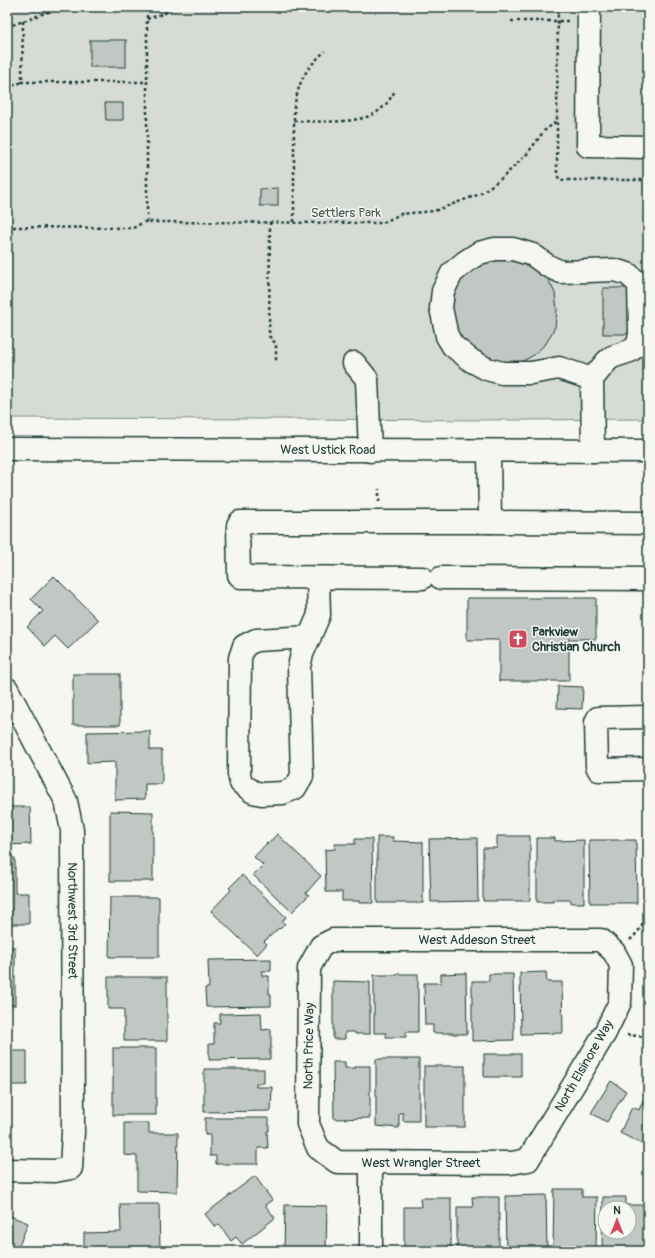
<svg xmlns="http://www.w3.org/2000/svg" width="655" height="1258" font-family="Pangolin,sans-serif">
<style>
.green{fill:#d6dbd6;stroke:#7a8c85}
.building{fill:#c1c8c3;stroke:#1f3d34;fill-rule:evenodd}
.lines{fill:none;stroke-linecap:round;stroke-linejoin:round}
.minor-casing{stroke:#1f3d34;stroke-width:25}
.major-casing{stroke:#1f3d34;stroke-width:25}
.path{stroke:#1f3d34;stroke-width:2.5;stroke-dasharray:3 3;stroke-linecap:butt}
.minor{stroke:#f6f6f2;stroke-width:22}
.major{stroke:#f6f6f2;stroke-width:22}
.labels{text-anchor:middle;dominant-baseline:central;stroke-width:3;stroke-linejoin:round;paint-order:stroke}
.park-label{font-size:13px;fill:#445d54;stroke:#f6f6f2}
.street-label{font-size:13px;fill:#1f3d34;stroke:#f6f6f2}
.poi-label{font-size:13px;font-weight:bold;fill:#1f3d34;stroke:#f6f6f2;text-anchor:start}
</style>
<rect width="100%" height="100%" fill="#f6f6f2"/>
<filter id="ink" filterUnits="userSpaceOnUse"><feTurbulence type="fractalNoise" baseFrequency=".025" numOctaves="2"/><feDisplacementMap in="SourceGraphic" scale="8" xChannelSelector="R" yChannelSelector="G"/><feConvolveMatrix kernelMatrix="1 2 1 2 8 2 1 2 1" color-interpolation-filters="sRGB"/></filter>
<g filter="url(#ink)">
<!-- green -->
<polygon class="green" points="7,7 648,7 648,419 520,420 7,418"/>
<!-- building -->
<g class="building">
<rect x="90" y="40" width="36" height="27"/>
<polygon points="105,103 123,103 123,120 106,120"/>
<polygon points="278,188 278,206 260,206 260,189"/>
<polygon points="519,257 547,277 555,293 557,310 555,327 547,342 534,355 519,363 483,362 466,352 447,319 454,282 483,258"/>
<rect x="603" y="288" width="27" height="46"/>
<polygon points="54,576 98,620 68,649 55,636 45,646 27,627 43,611 31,599"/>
<polygon points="467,598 596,598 596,639 569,639 569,681 499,681 499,640 467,640"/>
<rect x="73" y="674" width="47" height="51"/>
<polygon points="558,686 583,687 582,709 557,708"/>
<polygon points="150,731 150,750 162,750 162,784 145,784 145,799 115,800 115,762 87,763 87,732"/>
<polygon points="7,773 9,773 10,807 30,807 31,844 7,845"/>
<polygon points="110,811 153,812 153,881 110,881"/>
<polygon points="277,834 321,876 306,893 309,895 292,912 253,875 263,865 254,857 267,843 268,844"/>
<polygon points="497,836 530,836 530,901 483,901 483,848 497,848"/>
<polygon points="377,837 393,837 393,841 423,842 423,903 377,903"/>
<polygon points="477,838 478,901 431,902 429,839"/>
<polygon points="537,838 555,838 555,841 584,840 584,903 571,903 571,900 553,900 553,902 537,902"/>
<polygon points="355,839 372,839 373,903 359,903 359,901 342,901 342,892 326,892 325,850 335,849 335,844 355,844"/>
<polygon points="589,840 636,840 637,903 590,903"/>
<polygon points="7,858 15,858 15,893 29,893 29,924 7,924"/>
<polygon points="242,875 286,917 282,922 285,924 280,929 279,928 266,940 265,940 264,941 267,944 257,955 211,911 231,890 229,888"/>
<polygon points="110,897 159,897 159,957 109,957"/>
<rect x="7" y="947" width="8" height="58"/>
<polygon points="271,959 271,971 262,971 262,976 269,976 269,994 271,994 271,1006 206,1007 205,988 209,988 208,960"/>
<polygon points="546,972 547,982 562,982 563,1033 521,1034 520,973"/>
<polygon points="466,973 467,1034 453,1034 453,1033 433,1033 433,1025 425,1025 424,983 441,983 441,974"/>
<polygon points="397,974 418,974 418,1032 406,1032 406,1037 386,1037 386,1033 374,1033 374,975 397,975"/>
<polygon points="489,974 513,974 514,1040 472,1041 472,981 489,981"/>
<polygon points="108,977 167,977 167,1041 124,1041 124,1009 108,1009"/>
<polygon points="333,981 370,982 370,1034 355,1034 355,1032 345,1032 345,1039 333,1039"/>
<polygon points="261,1013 262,1030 271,1029 271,1049 270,1049 270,1059 209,1060 209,1044 214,1044 214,1023 220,1023 220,1014"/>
<polygon points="7,1017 9,1017 9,1051 27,1051 27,1085 7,1085"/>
<rect x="113" y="1048" width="43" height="67"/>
<rect x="484" y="1054" width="37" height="23"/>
<polygon points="376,1059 419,1059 419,1121 403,1121 403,1113 399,1113 399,1128 376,1126"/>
<polygon points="333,1062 345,1062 345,1068 356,1068 356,1066 370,1066 370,1118 334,1119"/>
<rect x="424" y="1066" width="41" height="61"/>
<polygon points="204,1069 264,1069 264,1083 256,1083 256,1087 272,1087 271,1111 204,1112"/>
<polygon points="611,1081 626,1091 607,1122 591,1113"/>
<polygon points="644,1098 648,1100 648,1147 620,1133 632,1107 639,1110"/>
<polygon points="205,1118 269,1118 269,1131 267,1131 268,1148 258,1148 258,1164 216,1164 216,1156 210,1156 210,1135 205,1135"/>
<polygon points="124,1123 149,1123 149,1133 178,1133 177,1192 137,1191 137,1156 124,1155"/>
<polygon points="255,1176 272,1200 265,1205 275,1218 242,1244 236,1237 231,1241 219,1224 215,1227 205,1214"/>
<polygon points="554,1189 582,1189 582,1197 597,1197 596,1251 553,1251"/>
<polygon points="546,1195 547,1251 506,1251 505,1196"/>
<polygon points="472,1197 499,1197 499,1251 457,1250 457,1207 473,1207"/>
<path d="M603,1197H626V1205H645V1251H602ZM605,1208H629V1232H605Z"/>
<polygon points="420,1198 451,1198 451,1251 404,1251 404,1207 421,1207"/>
<polygon points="120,1204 159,1204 160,1251 84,1251 84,1233 121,1232"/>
<polygon points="285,1205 327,1206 326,1251 284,1251"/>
<polygon points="7,1215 28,1223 17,1251 7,1251"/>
</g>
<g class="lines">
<!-- minor casing -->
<g class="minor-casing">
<g id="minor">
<polyline points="589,7 588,146 648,147"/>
<polyline points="354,363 367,379 370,451"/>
<polyline points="592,379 607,361 612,357 630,351 638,345 640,333 639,284 628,274 614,270 561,272 548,266 533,255 513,249 495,249 479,253 465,262 452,273 443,291 441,308 447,336 453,346 472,361 487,369 502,373 531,373 559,368 592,379 593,451"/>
<polyline points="490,522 648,523"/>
<polyline points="422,578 241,577 239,575 238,525 240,522 490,522 489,451"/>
<polyline points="441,578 648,579"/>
<polyline points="310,637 256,640 244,646 240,658 239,774 241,783 253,792 262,794 283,793 295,788 302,776 299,667 302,654 319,615 318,578"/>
<path id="s1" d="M7,689L66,801L72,830L73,1132L71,1168L55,1171L7,1170"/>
<polyline points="648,717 598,718 596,722 597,766 599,770 648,769"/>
<polygon points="333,940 601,940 614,952 621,965 620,1002 605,1033 528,1160 511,1163 337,1162 318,1148 308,1124 309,968 321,946"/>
<polyline points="371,1251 371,1163"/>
</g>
</g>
<!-- major casing -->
<g class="major-casing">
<g id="major">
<path id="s2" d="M7,449L648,451"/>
</g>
</g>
<!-- path -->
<g class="path">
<polyline points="147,19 165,13 174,7"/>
<polyline points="23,21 22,82 147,82"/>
<polyline points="511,21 569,21"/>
<polyline points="7,27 62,7"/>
<polyline points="7,88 22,82"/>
<path d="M294,121C317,121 358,125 377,112C385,107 390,99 395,91"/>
<polyline points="557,122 557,174 559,179 563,180 648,180"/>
<polyline points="147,222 147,7"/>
<polyline points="270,222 269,336 276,344 276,362"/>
<path d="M294,222V107C300,79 304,71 325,51"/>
<polyline points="7,227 133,228 144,222 382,223 401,214 434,211 480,194 502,178 527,154 544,131 557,121 558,7"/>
<polyline points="379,502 379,489"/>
<path d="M648,838C644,850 644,852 648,865"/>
<polyline points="648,870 646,882 648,894"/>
<polyline points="630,940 638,932 648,913"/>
<polyline points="627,1035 648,1037"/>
</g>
<!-- minor -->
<use href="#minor" class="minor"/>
<!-- major -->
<use href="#major" class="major"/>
</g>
</g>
<!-- icons -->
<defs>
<g id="church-square" transform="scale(1)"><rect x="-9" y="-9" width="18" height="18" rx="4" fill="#d1495b" stroke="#f6f6f2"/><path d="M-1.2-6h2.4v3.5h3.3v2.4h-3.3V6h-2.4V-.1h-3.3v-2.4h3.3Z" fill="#fff"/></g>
</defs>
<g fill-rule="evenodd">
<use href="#church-square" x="518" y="639"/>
</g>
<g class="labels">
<!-- park labels -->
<g class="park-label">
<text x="346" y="213">Settlers Park</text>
</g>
<!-- street labels -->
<g class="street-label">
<text stroke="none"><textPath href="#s2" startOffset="321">West Ustick Road</textPath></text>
<text stroke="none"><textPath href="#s1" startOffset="247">Northwest 3rd Street</textPath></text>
<text x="477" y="940">West Addeson Street</text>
<text transform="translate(309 1046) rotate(-89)">North Price Way</text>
<text transform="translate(584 1066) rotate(-60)">North Elsinore Way</text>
<text x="421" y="1163">West Wrangler Street</text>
</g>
<!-- poi labels -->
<g class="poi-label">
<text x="532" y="632">Parkview<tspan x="532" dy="15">Christian Church</tspan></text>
</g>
</g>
<!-- margin -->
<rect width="655" height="1258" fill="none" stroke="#f6f6f2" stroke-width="24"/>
<rect x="12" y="12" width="631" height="1234" fill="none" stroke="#1f3d34" stroke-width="1.5" filter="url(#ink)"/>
<!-- north arrow -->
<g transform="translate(617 1220)"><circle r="19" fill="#f6f6f2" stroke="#a0aca6"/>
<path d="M0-3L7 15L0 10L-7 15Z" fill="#d1495b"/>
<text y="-6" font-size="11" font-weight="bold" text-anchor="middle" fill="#1f3d34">N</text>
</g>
</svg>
